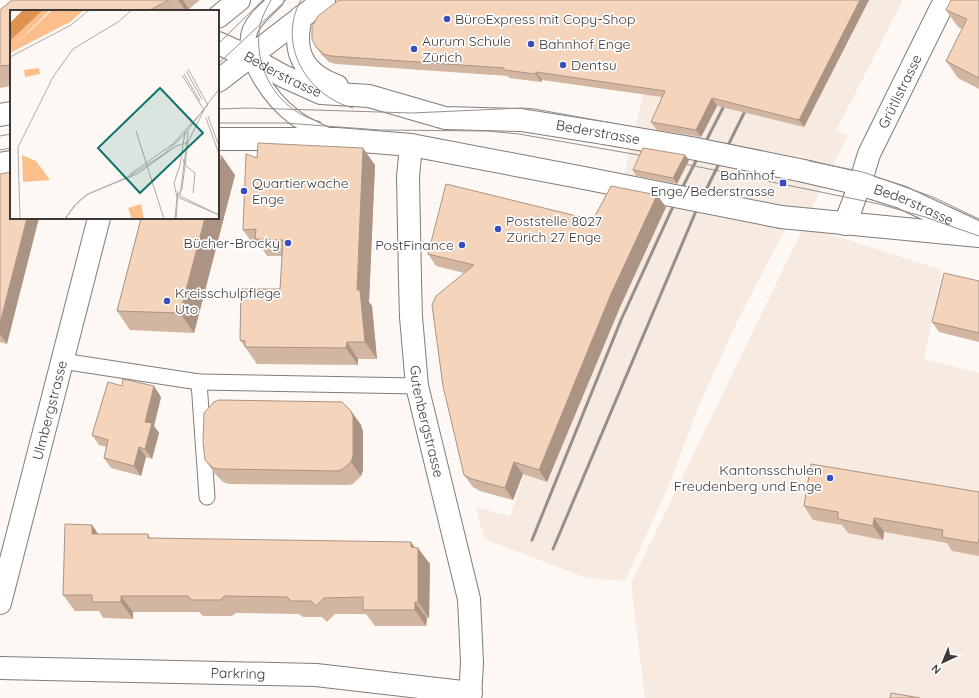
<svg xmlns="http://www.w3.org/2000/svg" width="979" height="698" font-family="Quicksand,sans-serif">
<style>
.built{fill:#f7eae1}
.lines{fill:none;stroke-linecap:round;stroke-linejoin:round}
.lane-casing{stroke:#817c78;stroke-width:17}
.street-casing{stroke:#817c78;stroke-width:24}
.secondary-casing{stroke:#817c78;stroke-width:24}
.lane{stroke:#fff;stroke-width:15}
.street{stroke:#fff;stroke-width:22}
.secondary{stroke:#fff;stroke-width:22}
.tram{stroke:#95908e;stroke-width:1}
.rail{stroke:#95908e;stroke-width:3}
.secondary-bridge-casing{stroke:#817c78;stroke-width:24;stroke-linecap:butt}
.secondary-bridge{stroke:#fff;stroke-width:22}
.wall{fill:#d2b6a1}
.shaded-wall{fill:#ab9483}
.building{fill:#f4d4bb;stroke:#ab9483}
.poi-dot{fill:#384dbf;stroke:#fff;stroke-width:1.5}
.labels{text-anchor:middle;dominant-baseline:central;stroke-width:3.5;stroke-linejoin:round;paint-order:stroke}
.poi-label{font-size:14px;fill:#3b3837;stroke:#fff;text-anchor:start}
.street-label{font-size:14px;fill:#3b3837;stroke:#fff}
.inset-road{fill:none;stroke:#b0aba8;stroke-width:1}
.view{fill:#0f766e;fill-opacity:0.15;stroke:#0f766e;stroke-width:2}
.inset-edge{fill:none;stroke:#3b3837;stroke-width:2}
</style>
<rect width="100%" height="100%" fill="#fef8f4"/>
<!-- built -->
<g class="built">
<polygon points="324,0 903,0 836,131 848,135 805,222 791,218 737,322 698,408 670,483 625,581 586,578 485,539 475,507 510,516 584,302 622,183 643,94 542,80 541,82 509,78 509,76 332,63 321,55 318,49"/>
<polygon points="804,226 942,270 924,359 979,373 979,698 645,698 631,583"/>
</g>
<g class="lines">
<!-- lane casing -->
<g class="lane-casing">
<g id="lane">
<path d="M276,0C267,9 255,18 250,30C240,58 272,100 293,116C304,125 318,131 331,137"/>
<polyline points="62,361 199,382"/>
<polyline points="207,497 199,382 417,386"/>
</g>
</g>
<!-- street casing -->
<g class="street-casing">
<g id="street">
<path id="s1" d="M411,145L408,177L410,280L411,317L417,386L469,599L472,662L470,698"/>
<path id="s2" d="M860,184L869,154L945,0"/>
<path id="s3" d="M0,603L99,218"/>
<path id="s4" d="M0,668L316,675L471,693"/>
</g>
</g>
<!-- secondary casing -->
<g class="secondary-casing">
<g id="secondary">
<polyline points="218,17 239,0"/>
<path d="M301,17C292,52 303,74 337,86"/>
<path id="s5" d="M218,43L249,57L283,76L321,93L369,96L445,118L521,120L603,133"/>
<polyline points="218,81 324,0"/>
<polyline points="0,115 11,113"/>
<polyline points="218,139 337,139 411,145 584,178"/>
<polyline points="0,164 11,162"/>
<path id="s6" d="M804,171L860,184L901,197L972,230"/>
<polyline points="781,217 979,236"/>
<polyline points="845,224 860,184"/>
</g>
</g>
<!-- lane -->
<use href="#lane" class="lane"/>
<!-- street -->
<use href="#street" class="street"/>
<!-- secondary -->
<use href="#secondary" class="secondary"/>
<!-- tram -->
<g class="tram">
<path d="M271,0C267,8 262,16 260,25C252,68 278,112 321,122"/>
<path d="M301,0C276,44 307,96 353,108"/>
<polyline points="218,44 263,0"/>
<polyline points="218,64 286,0"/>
<polyline points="218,109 248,108 412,113 523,108 535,109 716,142 863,172 933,197 979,219"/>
<polyline points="218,123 285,123 380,130 487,131 519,134 650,157"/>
<polyline points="0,136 11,134"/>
<polyline points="0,150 11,148"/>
<polyline points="675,162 879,204 925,217 979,236"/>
</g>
<!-- rail -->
<g class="rail">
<polyline points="532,540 621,320 676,200 728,98"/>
<polyline points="553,549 699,204 749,103"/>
</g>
<!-- secondary-bridge casing -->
<g class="secondary-bridge-casing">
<g id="secondary-bridge">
<polyline points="603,133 691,148 804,171"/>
<polyline points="584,178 781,217"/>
</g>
</g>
<!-- secondary-bridge -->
<use href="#secondary-bridge" class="secondary-bridge"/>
</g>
<!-- wall -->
<g class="wall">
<polygon points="12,0 200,0 189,9 189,11 11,11 11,86 0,88 0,10"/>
<polygon points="869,0 804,127 717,106 701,137 657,130 651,122 662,97 542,80 541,82 509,78 508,76 336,64 329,62 322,55 316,47"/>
<polygon points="979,0 979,89 958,78 946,61 962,29 958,27 946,10"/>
<polygon points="257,158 375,165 369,302 372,306 377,359 358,359 358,365 257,364 240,340 280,289 282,256 267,256 261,247 255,247 243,230"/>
<polygon points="689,160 677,184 636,176 633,170"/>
<polygon points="0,174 7,344 0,342"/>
<polygon points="235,175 194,333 130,330 117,311 140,221 138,218"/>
<polygon points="657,195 666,207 620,307 547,482 523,474 513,500 480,491 473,487 464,475 464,273 436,266 428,254 593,220"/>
<polygon points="979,281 979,342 939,332 932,322"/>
<polygon points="161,397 154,426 159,433 152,459 146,457 141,476 111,468 104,458 106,447 99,445 92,435"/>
<polygon points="351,411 361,425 363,432 363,470 361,476 353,484 348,485 229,484 223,482 215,474 205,460"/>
<polygon points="979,492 979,556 952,551 947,543 884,532 883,540 848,533 842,525 813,520 804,506"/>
<polygon points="92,525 98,534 148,534 150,538 415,548 430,564 429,618 427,618 426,626 375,626 366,614 335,614 327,622 322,617 303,617 299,614 236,613 232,616 203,616 199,612 133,612 133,619 103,618 99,611 75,611 63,595"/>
</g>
<!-- shaded-wall -->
<g class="shaded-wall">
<polygon points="178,0 183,0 189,9 189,11 186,11"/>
<polygon points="860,0 869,0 804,127 799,120"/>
<polygon points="536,72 542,80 541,82 536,74"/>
<polygon points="712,98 717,106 701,137 696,130"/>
<polygon points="363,148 375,165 369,302 372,306 377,359 365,342 357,290"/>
<polygon points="685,155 689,160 677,184 673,178"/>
<polygon points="222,156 235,175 194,333 180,313 205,218 218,218 218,169"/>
<polygon points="657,195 666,207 620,307 547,482 539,470 611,294"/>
<polygon points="27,218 39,218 7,344 0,334 0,323"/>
<polygon points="347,342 358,359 358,365 346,348"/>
<polygon points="154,386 161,397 154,426 159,433 152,459 145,449 145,422"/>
<polygon points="351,411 361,425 363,432 363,470 361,476 351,462"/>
<polygon points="139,447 146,457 141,476 134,466"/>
<polygon points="514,462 523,474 513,500 505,488"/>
<polygon points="874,518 884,532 883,540 873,526"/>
<polygon points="92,525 103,541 92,534"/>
<polygon points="411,542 418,552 418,548 430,564 429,618 418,602 411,547"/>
<polygon points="121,596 133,612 133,619 121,602"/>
<polygon points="415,602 427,618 426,626 415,610"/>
</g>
<!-- building -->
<g class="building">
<polygon points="12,0 169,0 148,11 11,11 11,65 0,66 0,10"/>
<polygon points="339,0 860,0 799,120 712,98 696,130 651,122 665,91 536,72 536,74 504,70 504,68 331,56 324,54 316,47 312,39 312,27 318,16"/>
<polygon points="951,0 979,0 979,78 946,61 967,19 946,10"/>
<polygon points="258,143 363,148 357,290 360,290 365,342 347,342 346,348 245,347 245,341 240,340 241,289 280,289 283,240 255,239 256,229 243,230 246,154 257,158"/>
<polygon points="643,148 685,155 673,178 633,170"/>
<polygon points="218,156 222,156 218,169"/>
<polygon points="11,172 11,218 27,218 0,323 0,174"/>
<polygon points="446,184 593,220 611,186 657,195 611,294 539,470 514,462 505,488 472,479 464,475 443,386 432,305 436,296 474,265 428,254"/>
<polygon points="138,218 205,218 180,313 117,311 141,219"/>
<polygon points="944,273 979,281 979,333 932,322"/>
<polygon points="123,379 154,386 145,422 152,423 145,449 139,447 134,466 104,458 108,440 92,435 108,382 122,386"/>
<polygon points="219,400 342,402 351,411 353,417 353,456 351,462 343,469 338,471 219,469 213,468 205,460 203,441 204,413 214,402"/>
<polygon points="811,464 979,492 979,538 978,543 942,537 943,530 874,518 873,526 838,519 838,512 804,506"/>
<polygon points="65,524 92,525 92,534 148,534 148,538 411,542 411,547 418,548 418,602 415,602 415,610 363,610 363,597 324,598 316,606 311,601 291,601 287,597 224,596 221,600 191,600 188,596 121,596 121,602 92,602 92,595 63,595"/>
<polygon points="891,693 920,698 890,698"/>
</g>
<!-- markers -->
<g class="poi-dot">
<circle cx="447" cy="19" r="4"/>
<circle cx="531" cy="44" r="4"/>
<circle cx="414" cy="49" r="4"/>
<circle cx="563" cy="65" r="4"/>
<rect x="779" y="179" width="8" height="8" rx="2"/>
<circle cx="244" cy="191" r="4"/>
<circle cx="498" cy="229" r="4"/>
<circle cx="288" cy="243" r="4"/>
<circle cx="462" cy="245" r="4"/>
<circle cx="167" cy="301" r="4"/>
<circle cx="830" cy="478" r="4"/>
</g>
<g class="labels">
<!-- poi labels -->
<g class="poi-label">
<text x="455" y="19">BüroExpress mit Copy-Shop</text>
<text x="422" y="41">Aurum Schule<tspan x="422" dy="16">Zürich</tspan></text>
<text x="539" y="44">Bahnhof Enge</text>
<text x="571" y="65">Dentsu</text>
<text x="775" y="175" text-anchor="end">Bahnhof<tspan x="775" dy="16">Enge/Bederstrasse</tspan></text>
<text x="252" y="183">Quartierwache<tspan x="252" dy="16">Enge</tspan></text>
<text x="506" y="221">Poststelle 8027<tspan x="506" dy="16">Zürich 27 Enge</tspan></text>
<text x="280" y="243" text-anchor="end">Bücher-Brocky</text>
<text x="454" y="245" text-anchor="end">PostFinance</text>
<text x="175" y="293">Kreisschulpflege<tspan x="175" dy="16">Uto</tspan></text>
<text x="822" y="470" text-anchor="end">Kantonsschulen<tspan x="822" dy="16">Freudenberg und Enge</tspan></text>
</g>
<!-- street labels -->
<g class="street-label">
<text stroke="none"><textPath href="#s5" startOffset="72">Bederstrasse</textPath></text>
<text stroke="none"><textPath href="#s2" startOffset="101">Grütlistrasse</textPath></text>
<text transform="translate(598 132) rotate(10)">Bederstrasse</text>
<text stroke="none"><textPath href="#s6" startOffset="115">Bederstrasse</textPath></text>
<text stroke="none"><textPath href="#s3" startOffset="199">Ulmbergstrasse</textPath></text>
<text stroke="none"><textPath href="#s1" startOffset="278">Gutenbergstrasse</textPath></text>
<text stroke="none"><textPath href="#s4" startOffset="238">Parkring</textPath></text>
</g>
</g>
<!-- overview -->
<g transform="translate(10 10)">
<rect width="209" height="209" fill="#fef8f4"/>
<path d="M33,0H40L2,38L42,0H74L60,12L0,43V31ZM29,58L30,64L15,67L14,60ZM12,145L26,151L40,170L13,172ZM131,194L134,209H122L118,198Z" fill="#fcbe8b"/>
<path d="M13,0H33L0,31V13Z" fill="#de924f"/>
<path class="inset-road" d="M0,47L61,15L79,0M176,61L192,89M174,64L190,91M172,65L194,100M198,106L209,136M196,108L209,144M126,121L154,209M178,122L170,186L209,205M173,149L175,155L185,163L183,183M119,165L163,134L198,95L178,59M167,187L164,173L170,155L175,122M167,187L209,205M10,209L8,137L43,67L63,39L108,12L122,0M55,209L66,194L78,184L127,164L166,136L178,132L194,100M55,209L64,196L76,185L120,166L154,144L175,124L209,79M165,209L167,187L172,179L178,132M166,209L168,181"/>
<path class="view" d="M150,78L193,123L130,183L88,138Z"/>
<rect width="209" height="209" class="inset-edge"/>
</g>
<!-- north arrow -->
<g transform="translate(943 662) rotate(224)" stroke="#ffffff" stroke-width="3" paint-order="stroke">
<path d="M0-3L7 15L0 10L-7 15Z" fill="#3b3837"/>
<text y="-6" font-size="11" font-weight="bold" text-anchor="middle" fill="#3b3837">N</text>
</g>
</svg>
